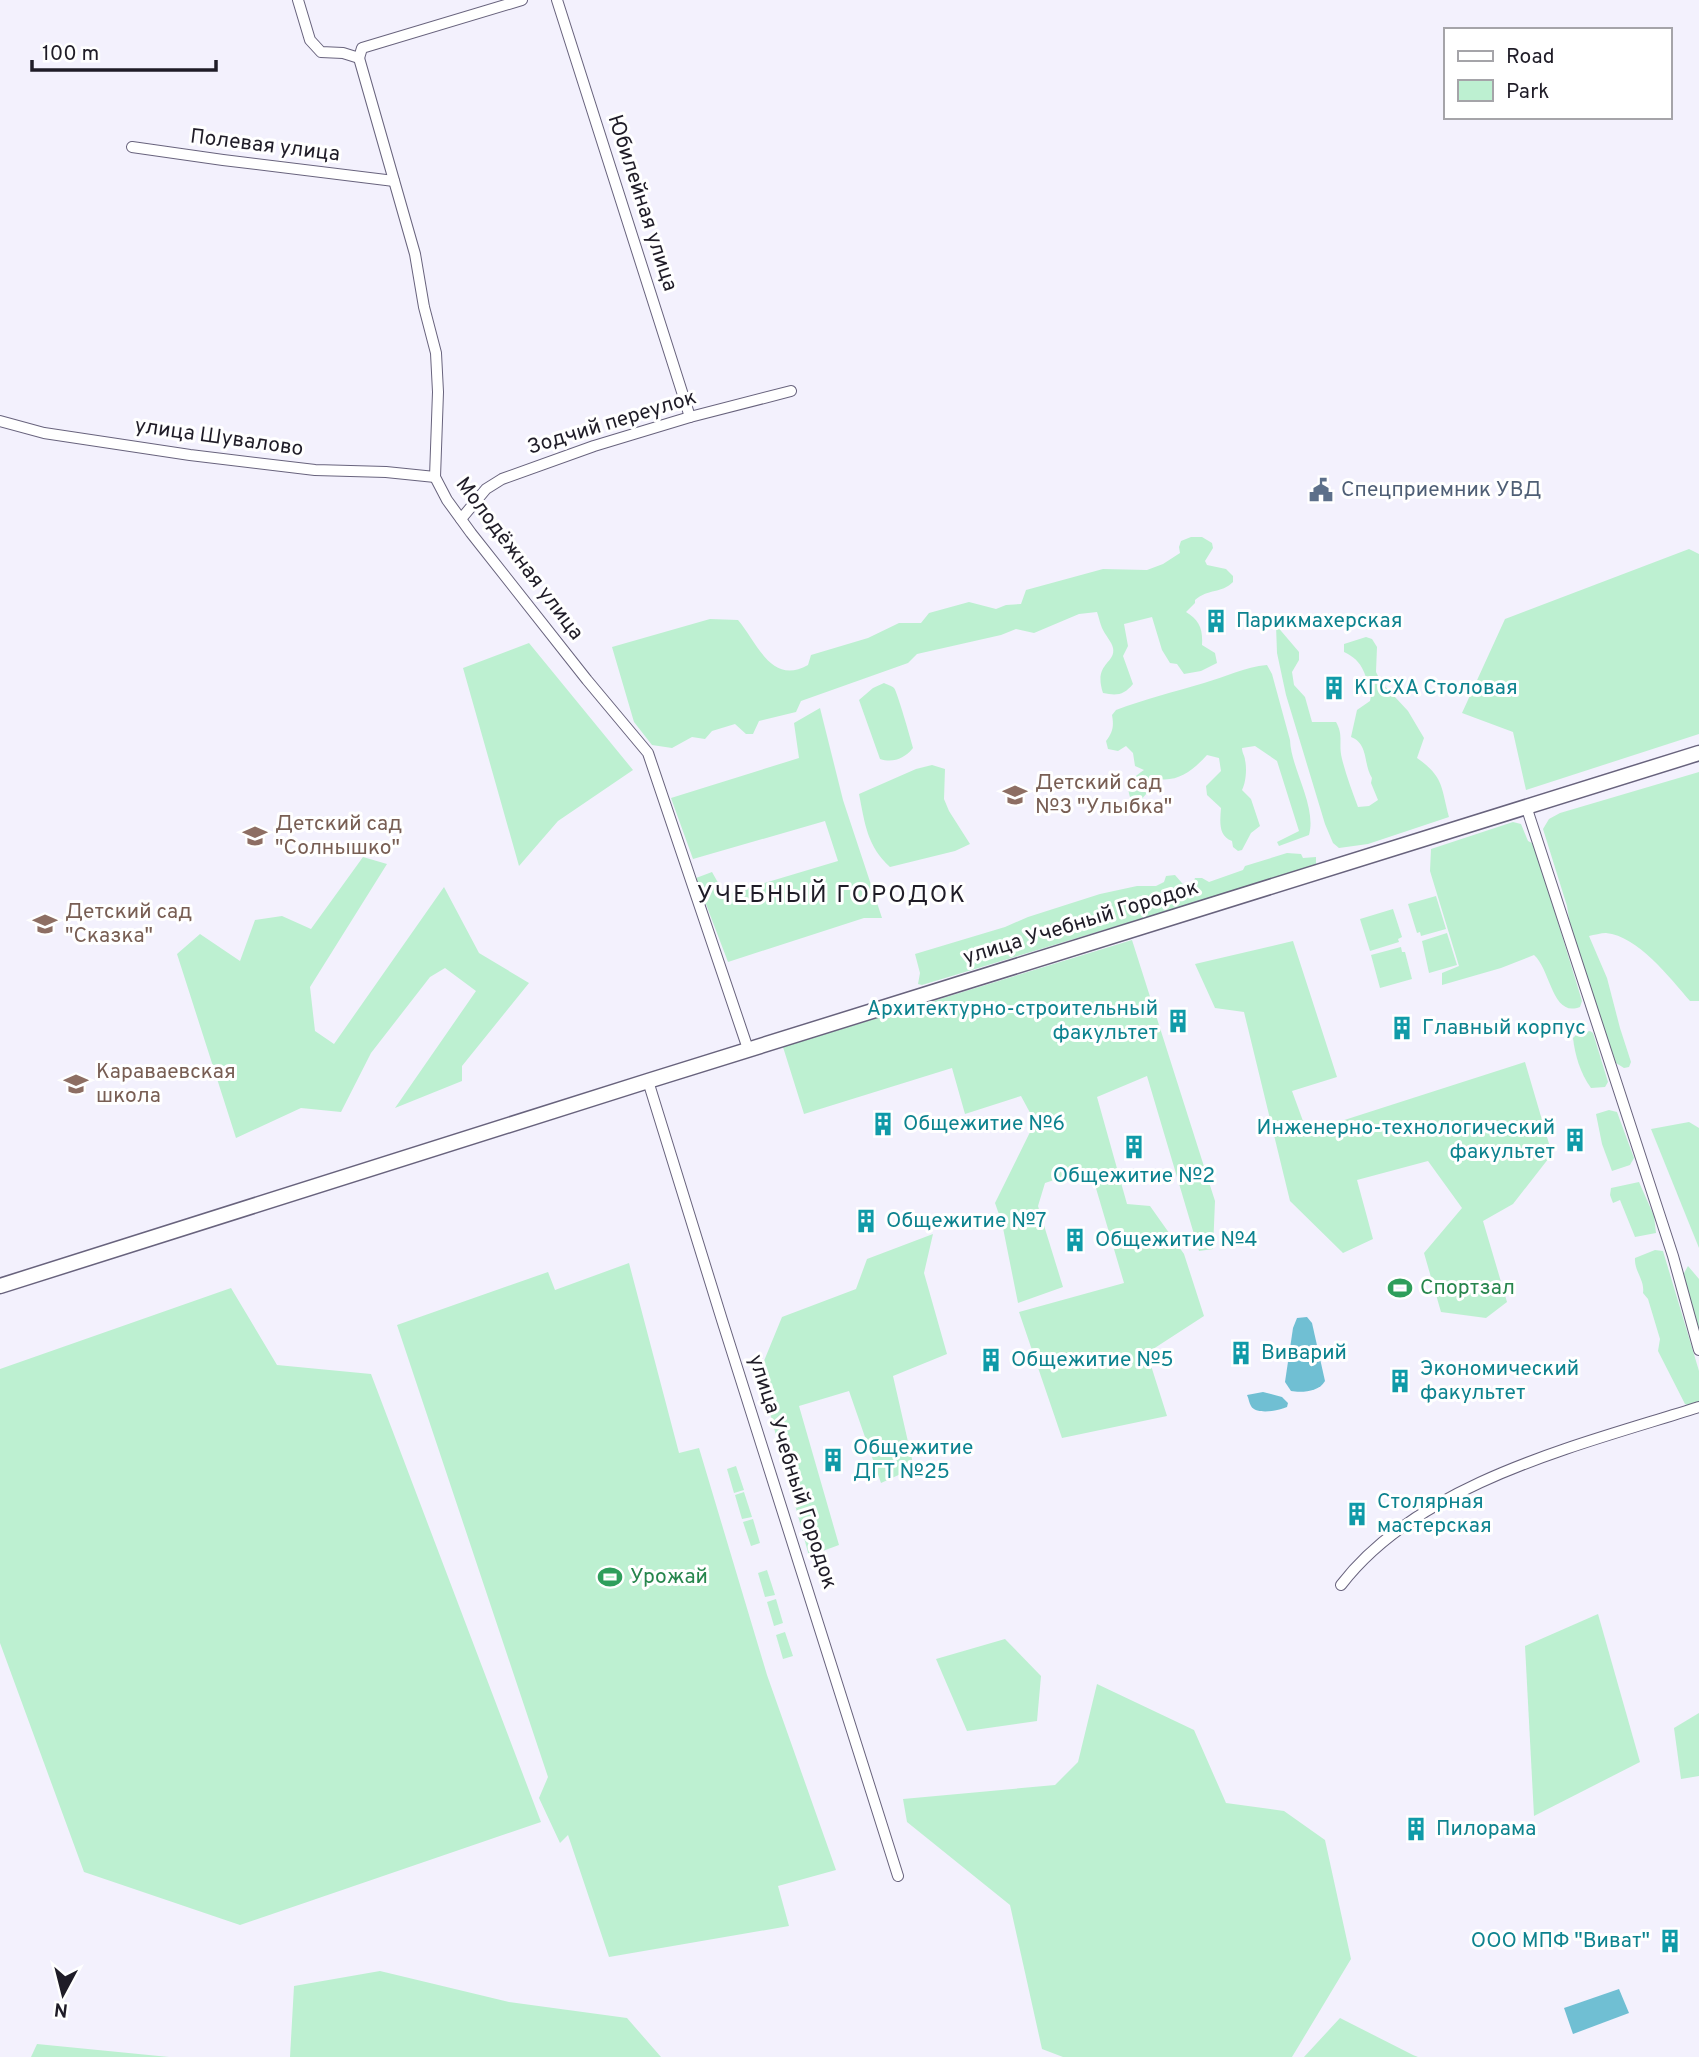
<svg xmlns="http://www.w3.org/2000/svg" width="1699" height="2057" font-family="Overpass,sans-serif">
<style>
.green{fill:#bdf0d1}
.water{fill:#70bfd3}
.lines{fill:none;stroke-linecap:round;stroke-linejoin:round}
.street-casing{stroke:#68637d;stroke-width:12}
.secondary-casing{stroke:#68637d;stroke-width:17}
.street{stroke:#fff;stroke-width:10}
.secondary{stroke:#fff;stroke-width:14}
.labels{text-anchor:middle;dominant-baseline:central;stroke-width:6;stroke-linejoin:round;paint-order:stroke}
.street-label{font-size:21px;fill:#1f1c27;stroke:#fff}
.service-label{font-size:21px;fill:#4e5e75;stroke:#fff;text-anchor:start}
.culture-label{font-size:21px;fill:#0d838f;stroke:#fff;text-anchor:start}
.education-label{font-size:21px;fill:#785e54;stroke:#fff;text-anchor:start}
.leisure-label{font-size:21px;fill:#27864d;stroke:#fff;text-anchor:start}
.quarter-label{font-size:24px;letter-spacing:2px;fill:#1f1c27;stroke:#fff}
</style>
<rect width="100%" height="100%" fill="#f3f1fd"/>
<!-- green -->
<g class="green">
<path d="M1191,537H1202L1212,543L1213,548L1205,561L1207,565L1226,569L1233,576V582C1221,594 1209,588 1195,600V603L1186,612C1199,620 1203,628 1202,645L1215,653L1217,663L1201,671L1184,674L1177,664L1170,663L1162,650L1152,617L1124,624L1128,646L1123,656L1133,684C1124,695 1117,696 1103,693C1093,663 1116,664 1113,648C1112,642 1105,635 1102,628C1100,623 1099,618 1097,612L1079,614L1034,633L1016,629L1001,635L917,654L908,663L801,701L796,712L759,721L753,734H746L735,724L712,731L705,739L692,737L672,748L652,745L634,722L612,647L710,619L738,620C757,642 771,686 808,665L811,655L868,638L899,623H921L929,613L969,602L996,609L1006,605L1021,604L1026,590L1103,569L1147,570L1163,564L1180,553L1179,547L1181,541Z"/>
<polygon points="1689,549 1699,554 1699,734 1526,790 1513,732 1462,713 1505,619"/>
<path d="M1276,625L1299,652V660L1292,672L1294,685L1305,697L1312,722H1336C1344,736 1338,743 1342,759C1346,775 1352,791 1358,807L1369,806L1378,800L1371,783L1372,778C1363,764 1369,744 1351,737L1357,710L1370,701L1371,696C1366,676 1364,661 1344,652V644L1366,637L1372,639L1377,647L1376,672L1381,682L1408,711L1424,738L1417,758C1444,777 1441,787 1449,817L1368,844L1339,848L1333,843L1325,824L1286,695L1277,653Z"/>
<polygon points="529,643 633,770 558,821 519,866 463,668"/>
<path d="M1267,665L1272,674L1290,740C1291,769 1317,806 1309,835L1279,846L1277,842L1299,831L1277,761L1255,746L1242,748C1242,753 1245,756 1245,760C1247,768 1246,783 1242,790L1251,799L1260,826L1251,833L1242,850L1238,851L1233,847L1232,841C1218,836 1220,821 1221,808L1207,795L1206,786L1221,771L1219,758L1207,755C1193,770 1179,782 1158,779L1150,783L1147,793L1140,801L1130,797C1125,783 1134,777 1144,770L1135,766L1133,753L1126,746L1118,751L1108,749L1106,741C1113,732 1114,726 1112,715L1116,710C1145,699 1174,692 1204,683C1225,677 1245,667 1267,665Z"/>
<path d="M884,683C886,684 892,686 894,688C897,691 911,740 913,748C904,759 893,763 880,759L859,700L873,688Z"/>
<polygon points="820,708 843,800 882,918 864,918 728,962 696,878 712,872 725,895 838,861 825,821 693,859 671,798 799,758 794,723"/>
<path d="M932,765L945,769L944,799L949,811L970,844L955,851L890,867C867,846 865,824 859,794L916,769Z"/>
<path d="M1699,772V1001H1690C1670,978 1638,936 1606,933C1601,933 1594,935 1589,936L1607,978L1620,1028L1631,1062L1629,1067L1624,1068L1616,1063L1572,937L1567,906L1543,829L1549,819L1560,813Z"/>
<path d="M1513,822L1521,824L1528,841L1534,844L1582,1001L1580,1007C1552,1018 1551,970 1534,955L1501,968L1442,985V973L1459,966L1430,871L1431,849Z"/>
<polygon points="1287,853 1301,854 1303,858 1316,857 1316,866 922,985 918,984 920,973 915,954 1005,927 1028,917 1100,894 1137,886 1156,886 1164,882 1166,876 1175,875 1188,890 1191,888 1195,878 1202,878 1209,882 1243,870 1245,866"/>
<polygon points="363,857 387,864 310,987 315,1031 334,1044 444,887 479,953 529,983 462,1066 462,1081 395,1108 476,991 445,968 430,977 371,1053 341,1112 301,1108 236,1138 177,954 200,934 240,961 255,920 282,916 311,929"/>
<polygon points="1436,896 1446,929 1421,936 1420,932 1417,933 1408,904"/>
<polygon points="1393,909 1402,937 1398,939 1399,942 1370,951 1360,919"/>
<polygon points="1447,933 1457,965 1429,973 1422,941"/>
<polygon points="1132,940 1215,1201 1213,1249 1199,1251 1147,1076 1097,1097 1127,1204 1150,1206 1184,1254 1204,1316 1147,1353 1167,1416 1062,1438 1019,1312 1124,1283 1090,1168 1045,1183 1038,1206 1063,1287 1018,1303 1002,1223 995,1203 1035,1122 1021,1096 965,1114 952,1068 804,1114 783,1047"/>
<polygon points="1293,941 1337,1077 1292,1091 1307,1132 1525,1062 1552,1154 1513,1204 1483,1221 1507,1302 1486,1318 1441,1312 1424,1253 1462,1208 1428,1161 1357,1180 1373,1239 1343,1253 1290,1201 1244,1012 1215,1008 1195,964"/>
<polygon points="1401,947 1402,952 1405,952 1412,979 1380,988 1371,955"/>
<path d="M1590,1031L1593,1033L1608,1082L1605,1087L1591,1088C1580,1073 1575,1055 1573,1038L1577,1034Z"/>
<polygon points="1609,1110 1617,1112 1634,1158 1630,1165 1612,1171 1602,1144 1596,1114"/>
<polygon points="1689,1122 1699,1128 1699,1248 1651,1129"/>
<polygon points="1639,1182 1654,1216 1656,1233 1635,1237 1620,1200 1613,1203 1610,1195 1611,1188"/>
<polygon points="933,1234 924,1273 947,1354 893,1376 914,1468 881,1483 849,1391 799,1406 839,1545 809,1556 759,1373 782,1317 856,1289 867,1259"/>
<path d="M1655,1250L1663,1251L1699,1371V1404L1690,1406L1685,1404L1658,1351L1660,1339L1648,1299L1643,1293C1645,1280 1634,1271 1635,1258Z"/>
<polygon points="629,1263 679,1453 699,1448 767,1675 836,1870 778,1886 789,1926 609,1957 568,1835 560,1843 539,1798 548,1777 397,1325 548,1272 555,1290"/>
<polygon points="1688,1266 1699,1279 1699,1330 1683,1275"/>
<polygon points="231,1288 277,1365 371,1374 541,1822 240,1925 84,1872 0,1643 0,1369"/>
<polygon points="736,1466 744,1490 734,1493 727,1469"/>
<polygon points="744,1492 752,1517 742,1519 735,1495"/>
<polygon points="753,1519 760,1543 751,1546 743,1522"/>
<polygon points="767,1570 775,1595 765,1597 758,1573"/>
<polygon points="776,1599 783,1623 774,1626 767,1602"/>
<polygon points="1598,1614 1640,1762 1534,1816 1525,1646"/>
<polygon points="785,1632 793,1656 783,1659 776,1635"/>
<polygon points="1005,1639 1041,1676 1037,1721 967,1731 936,1659"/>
<polygon points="1097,1684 1194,1730 1226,1803 1284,1811 1325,1840 1351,1959 1292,2057 1063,2057 1042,2049 1010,1905 907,1822 903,1799 1055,1785 1078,1762"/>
<polygon points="1699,1713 1699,1776 1681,1779 1674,1728"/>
<polygon points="380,1971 509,2002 627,2018 661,2057 290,2057 294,1986"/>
<polygon points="1340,2018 1413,2055 1418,2057 1304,2057"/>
<polygon points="37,2044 169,2057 31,2057"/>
</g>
<!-- water -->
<g class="water">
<path d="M1307,1317L1312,1323L1325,1381C1319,1392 1301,1393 1291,1391L1285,1382L1293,1328L1297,1318Z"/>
<path d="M1263,1392L1282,1397L1288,1403L1287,1407C1278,1411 1256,1415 1251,1406C1249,1403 1249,1399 1247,1395Z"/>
<polygon points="1619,1989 1629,2013 1573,2034 1564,2008"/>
</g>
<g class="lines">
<!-- street casing -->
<g class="street-casing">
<g id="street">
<polyline points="298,0 310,40 321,52 343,53 359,58"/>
<polyline points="557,0 690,417"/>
<polyline points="359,58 415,254 424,307 436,353 438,392 435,477 447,500 471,533 587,680 648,753 748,1049"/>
<polyline points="359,58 362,48 522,0"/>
<polyline points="132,147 223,160 394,181"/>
<polyline points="0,421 44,433 190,455 315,470 386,472 435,477"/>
<polyline points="461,519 486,489 502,479 594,446 690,417 791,391"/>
<polyline points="1526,806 1673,1256 1699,1350"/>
<polyline points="648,1081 722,1320 898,1876"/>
<path d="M1341,1585C1420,1482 1580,1445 1699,1407"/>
</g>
</g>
<!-- secondary casing -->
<g class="secondary-casing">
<polyline id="secondary" points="0,1286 648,1081 1699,753"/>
</g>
<!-- street -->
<use href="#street" class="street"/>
<!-- secondary -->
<use href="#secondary" class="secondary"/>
</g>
<!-- icons -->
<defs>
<g id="civic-bare" transform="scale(1.89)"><path d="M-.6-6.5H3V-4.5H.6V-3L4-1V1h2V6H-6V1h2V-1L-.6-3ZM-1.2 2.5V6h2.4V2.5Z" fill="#5c6f8a" stroke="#fff" stroke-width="2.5" paint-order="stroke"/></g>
<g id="building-bare" transform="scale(1.89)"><path d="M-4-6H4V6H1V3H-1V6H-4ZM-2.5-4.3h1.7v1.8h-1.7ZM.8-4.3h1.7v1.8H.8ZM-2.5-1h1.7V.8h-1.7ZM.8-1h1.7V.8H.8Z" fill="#0f9aa8" stroke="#fff" stroke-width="2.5" paint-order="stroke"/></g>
<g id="school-bare" transform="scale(1.89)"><path d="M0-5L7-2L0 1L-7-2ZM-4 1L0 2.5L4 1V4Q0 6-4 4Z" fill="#8d6e63" stroke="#fff" stroke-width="2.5" paint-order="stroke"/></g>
<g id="stadium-bare" transform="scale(1.89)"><path d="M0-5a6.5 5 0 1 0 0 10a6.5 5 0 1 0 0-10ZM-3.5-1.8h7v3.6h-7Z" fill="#2e9e5b" stroke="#fff" stroke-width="2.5" paint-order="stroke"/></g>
</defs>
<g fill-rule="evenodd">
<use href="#civic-bare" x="1321" y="490"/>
<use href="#building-bare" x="1216" y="621"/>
<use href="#building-bare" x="1334" y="688"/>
<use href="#school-bare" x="1015" y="795"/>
<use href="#school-bare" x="255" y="836"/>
<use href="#school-bare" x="45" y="924"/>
<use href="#building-bare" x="1178" y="1021"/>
<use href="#building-bare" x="1402" y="1028"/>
<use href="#school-bare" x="76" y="1084"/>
<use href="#building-bare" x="883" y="1124"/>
<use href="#building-bare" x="1575" y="1140"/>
<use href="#building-bare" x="1134" y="1147"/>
<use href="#building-bare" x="866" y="1221"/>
<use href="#building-bare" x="1075" y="1240"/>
<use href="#stadium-bare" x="1400" y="1288"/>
<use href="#building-bare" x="1241" y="1353"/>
<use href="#building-bare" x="991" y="1360"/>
<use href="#building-bare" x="1400" y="1381"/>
<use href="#building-bare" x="833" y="1460"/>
<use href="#building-bare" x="1357" y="1514"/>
<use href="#stadium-bare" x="610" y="1577"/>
<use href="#building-bare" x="1416" y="1829"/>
<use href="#building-bare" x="1670" y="1941"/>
</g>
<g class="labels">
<!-- street labels -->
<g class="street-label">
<text transform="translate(265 146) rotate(7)">Полевая улица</text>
<text transform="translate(642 203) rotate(72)">Юбилейная улица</text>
<text transform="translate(612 423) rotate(-17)">Зодчий переулок</text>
<text transform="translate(219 438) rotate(8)">улица Шувалово</text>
<text transform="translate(519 559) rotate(53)">Молодёжная улица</text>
<text transform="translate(1081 923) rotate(-17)">улица Учебный Городок</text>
<text transform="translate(792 1472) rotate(72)">улица Учебный Городок</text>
</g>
<!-- service labels -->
<g class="service-label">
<text x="1341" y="490">Спецприемник УВД</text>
</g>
<!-- culture labels -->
<g class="culture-label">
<text x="1236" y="621">Парикмахерская</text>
<text x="1354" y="688">КГСХА Столовая</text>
<text x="1158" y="1009" text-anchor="end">Архитектурно-строительный<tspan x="1158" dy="24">факультет</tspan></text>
<text x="1422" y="1028">Главный корпус</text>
<text x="903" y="1124">Общежитие №6</text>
<text x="1555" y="1128" text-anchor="end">Инженерно-технологический<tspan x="1555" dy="24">факультет</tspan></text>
<text x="1134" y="1176" text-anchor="middle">Общежитие №2</text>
<text x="886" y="1221">Общежитие №7</text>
<text x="1095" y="1240">Общежитие №4</text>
<text x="1261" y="1353">Виварий</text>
<text x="1011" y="1360">Общежитие №5</text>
<text x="1420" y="1369">Экономический<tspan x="1420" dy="24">факультет</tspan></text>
<text x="853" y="1448">Общежитие<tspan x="853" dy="24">ДГТ №25</tspan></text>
<text x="1377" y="1502">Столярная<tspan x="1377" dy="24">мастерская</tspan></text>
<text x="1436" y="1829">Пилорама</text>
<text x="1650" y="1941" text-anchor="end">ООО МПФ "Виват"</text>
</g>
<!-- education labels -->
<g class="education-label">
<text x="1035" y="783">Детский сад<tspan x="1035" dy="24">№3 "Улыбка"</tspan></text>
<text x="275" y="824">Детский сад<tspan x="275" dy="24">"Солнышко"</tspan></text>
<text x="65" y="912">Детский сад<tspan x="65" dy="24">"Сказка"</tspan></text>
<text x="96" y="1072">Караваевская<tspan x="96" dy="24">школа</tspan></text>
</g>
<!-- leisure labels -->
<g class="leisure-label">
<text x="1420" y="1288">Спортзал</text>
<text x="630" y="1577">Урожай</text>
</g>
<!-- quarter labels -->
<g class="quarter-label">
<text x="832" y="896">УЧЕБНЫЙ ГОРОДОК</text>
</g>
</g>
<!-- legend -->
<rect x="1444" y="28" width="228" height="91" fill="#ffffff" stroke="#a5a4a9" stroke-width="2"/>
<rect x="1458" y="51" width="35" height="10" fill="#ffffff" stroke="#a5a4a9" stroke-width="2"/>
<text x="1506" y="63" font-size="21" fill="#1f1c27">Road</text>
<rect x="1458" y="80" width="35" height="21" fill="#bdf0d1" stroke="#a5a4a9" stroke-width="2"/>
<text x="1506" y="98" font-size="21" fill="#1f1c27">Park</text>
<!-- north arrow -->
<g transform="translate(63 1994) rotate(187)" stroke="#ffffff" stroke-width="5" paint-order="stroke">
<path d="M0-5L12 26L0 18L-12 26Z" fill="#1f1c27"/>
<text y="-10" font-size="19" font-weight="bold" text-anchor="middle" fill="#1f1c27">N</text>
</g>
<!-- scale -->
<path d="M32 60v10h184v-10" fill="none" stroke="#1f1c27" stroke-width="3.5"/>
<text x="42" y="60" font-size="21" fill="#1f1c27" stroke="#ffffff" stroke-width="5" paint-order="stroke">100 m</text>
</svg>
